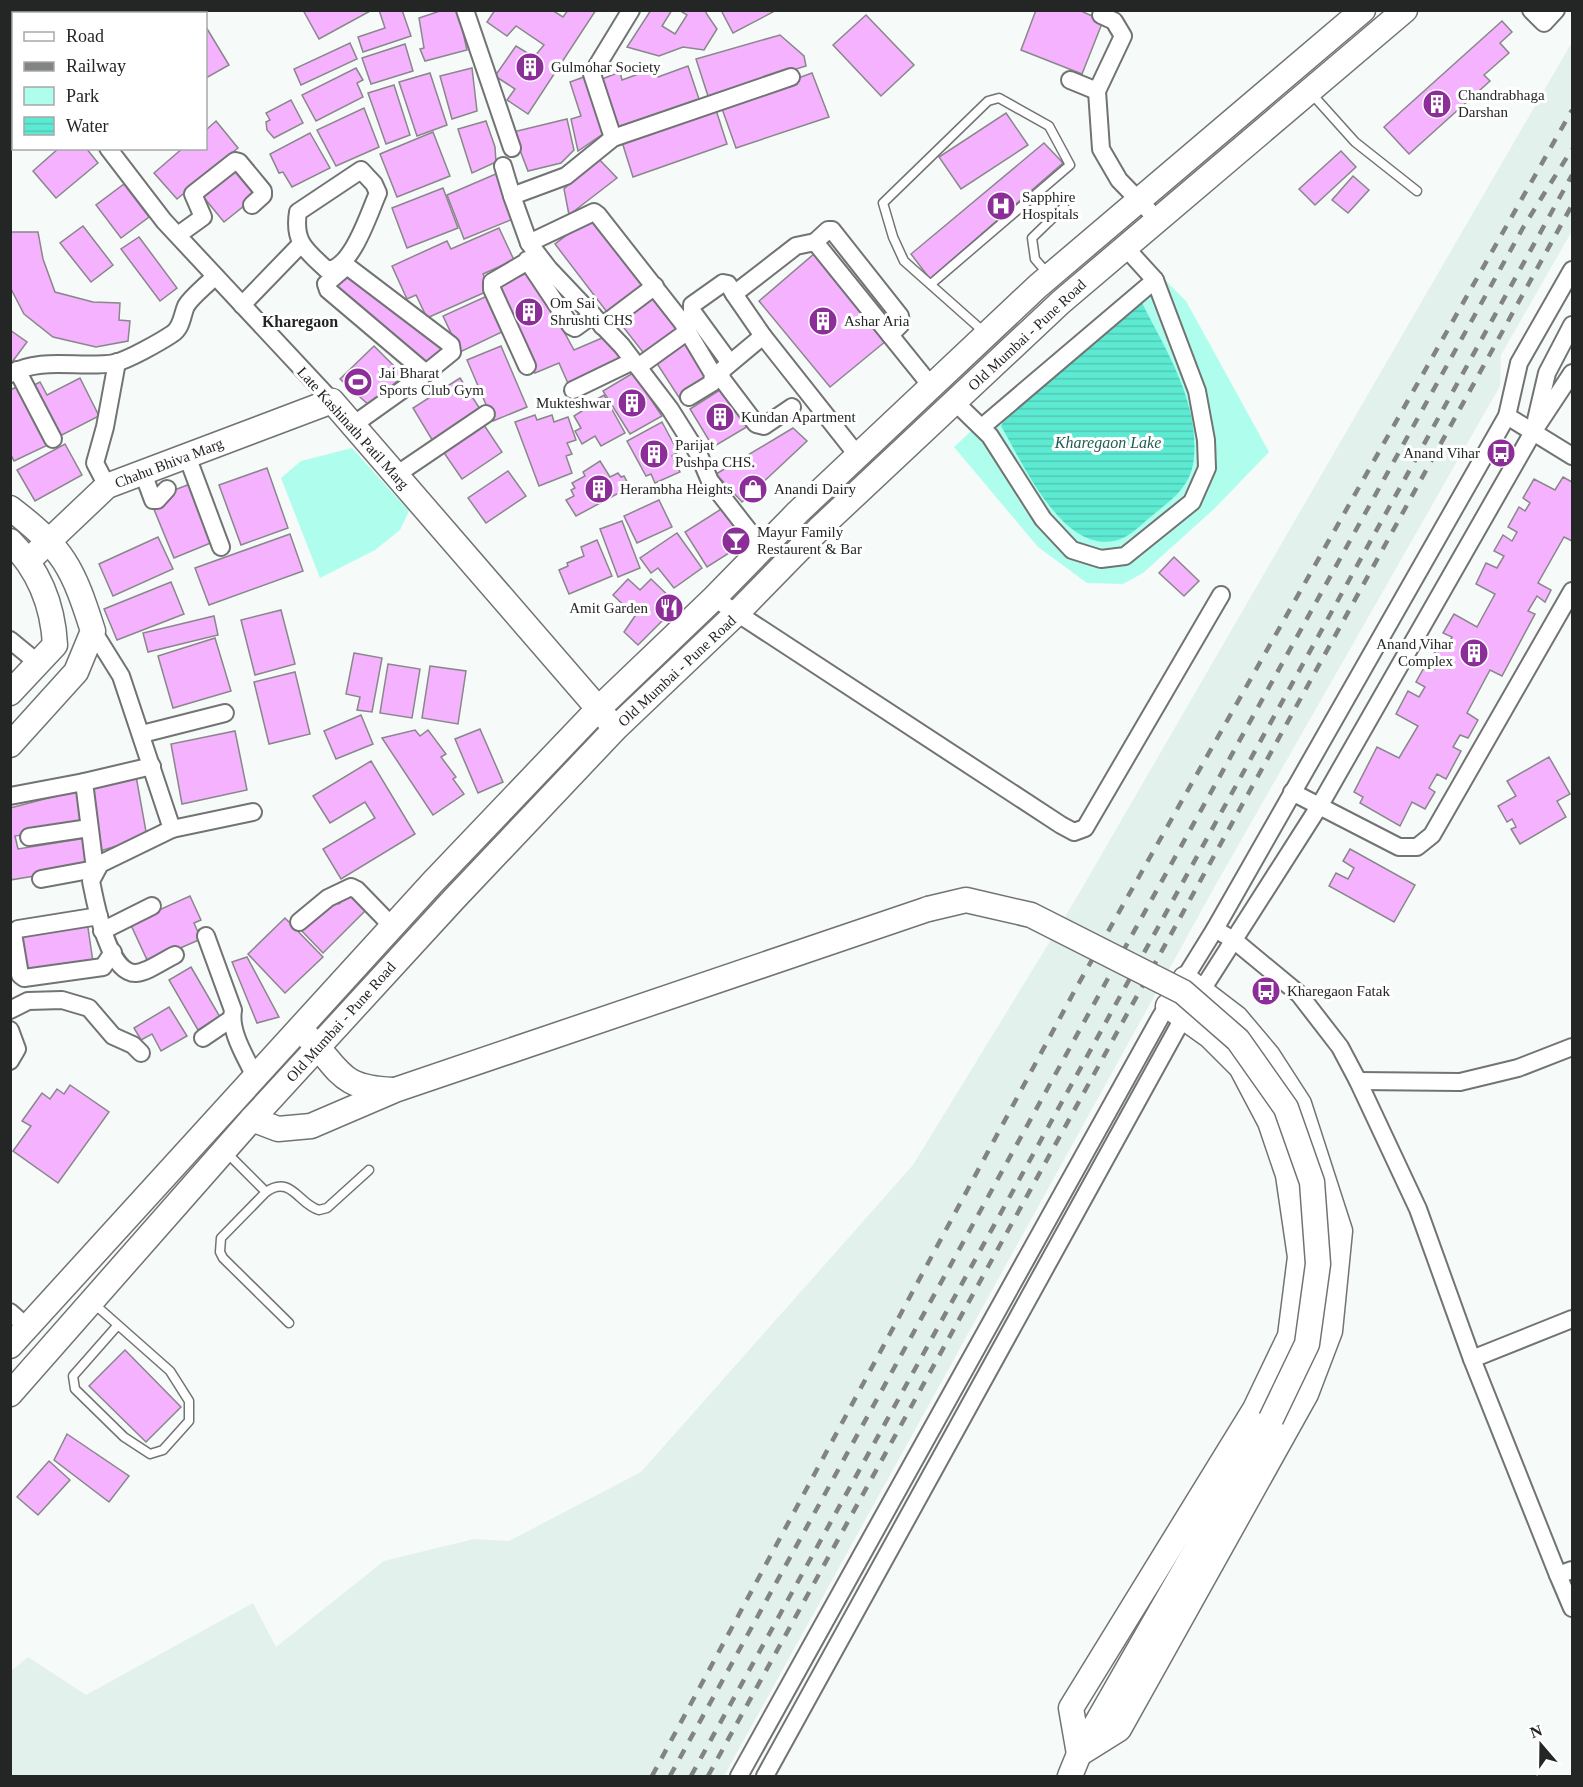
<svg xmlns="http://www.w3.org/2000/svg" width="1583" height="1787" font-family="'Times New Roman',serif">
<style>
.built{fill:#e3f1ed}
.green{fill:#affeed}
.water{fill:url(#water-rules)}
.building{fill:#f5b2ff;stroke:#89878a;stroke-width:1.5}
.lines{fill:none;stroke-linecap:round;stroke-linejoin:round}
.lane-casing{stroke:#717473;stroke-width:11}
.street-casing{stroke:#717473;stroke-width:20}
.secondary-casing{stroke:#717473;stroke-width:27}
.lane{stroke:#fff;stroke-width:8}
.street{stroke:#fff;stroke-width:16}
.secondary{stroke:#fff;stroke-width:24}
.rail{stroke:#818483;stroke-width:4.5;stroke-dasharray:10 10;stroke-linecap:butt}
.secondary-bridge-casing{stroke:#717473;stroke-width:27;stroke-linecap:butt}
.secondary-bridge{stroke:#fff;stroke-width:24}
.labels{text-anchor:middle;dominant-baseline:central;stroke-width:6;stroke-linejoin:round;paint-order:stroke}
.poi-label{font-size:15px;fill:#242625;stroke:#fff;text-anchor:start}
.street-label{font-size:15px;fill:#242625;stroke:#fff}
.neighbourhood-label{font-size:16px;font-weight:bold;fill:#242625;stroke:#fff}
.water-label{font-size:16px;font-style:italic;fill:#235d53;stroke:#fff}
</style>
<defs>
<pattern id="water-rules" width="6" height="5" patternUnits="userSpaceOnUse" patternTransform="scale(1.5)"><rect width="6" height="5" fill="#5dead2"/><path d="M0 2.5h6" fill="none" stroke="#51c9b4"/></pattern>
</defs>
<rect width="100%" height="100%" fill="#f6faf9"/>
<!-- built -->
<polygon class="built" points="1572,42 1572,231 1501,355 1500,386 1215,886 724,1776 11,1776 10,1672 28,1657 86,1695 253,1603 276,1647 384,1561 474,1539 509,1541 641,1472 913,1165 1074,902"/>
<!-- green -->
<g class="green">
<polygon points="1155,270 1186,301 1269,452 1214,509 1143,573 1123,584 1087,583 1038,547 954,447 1039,368"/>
<polygon points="352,448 409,511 400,530 375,550 320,578 281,478 301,461"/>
</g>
<!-- water -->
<path class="water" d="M1140,299C1164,347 1199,400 1194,457C1192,485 1174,498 1154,514C1145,521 1135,532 1125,537C1067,565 1023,463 1001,426L1004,420L1126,316L1125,311Z"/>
<!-- building -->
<g class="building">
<polygon points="303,10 372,10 319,39"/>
<polygon points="379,10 402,10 411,36 363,52 358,37 385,28"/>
<polygon points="443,10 458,10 467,50 425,61 420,49 424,48 419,18"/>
<polygon points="495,10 552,10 563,17 568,10 596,10 528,114 507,100 515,89 495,76 516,46 534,57 544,45 516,26 507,36 487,22"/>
<polygon points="651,10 672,10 662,26 675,34 687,15 679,10 707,10 706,13 717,29 704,50 683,47 659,56 627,47"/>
<polygon points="721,10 772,10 773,12 733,33"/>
<polygon points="1036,10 1079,10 1103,21 1082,74 1021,50"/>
<polygon points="866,15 914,65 881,96 833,45"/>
<polygon points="1502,21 1512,32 1500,43 1509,53 1484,75 1490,81 1409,154 1384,127"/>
<polygon points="206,27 229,65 206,78"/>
<polygon points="780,35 804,56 806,66 708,96 696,59"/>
<polygon points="350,43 357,59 301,85 294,69"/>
<polygon points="405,44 413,71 371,84 362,58"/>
<polygon points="688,66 699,99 619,127 602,79 620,72 622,80 655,68 658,77"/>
<polygon points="356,68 363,80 357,83 363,97 316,121 302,95"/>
<polygon points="472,68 477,111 452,119 440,76"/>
<polygon points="430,73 447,125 417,136 399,82"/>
<polygon points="812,73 829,117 736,148 721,106"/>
<polygon points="584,77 603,134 578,151 571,119 581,116 570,82"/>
<polygon points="10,79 14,85 14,116 10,117"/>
<polygon points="394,85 410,135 386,144 368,93"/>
<polygon points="291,100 303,123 274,138 267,130 266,122 270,120 266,113"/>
<polygon points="364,108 379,147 336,166 317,130"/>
<polygon points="716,110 727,144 633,177 622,142"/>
<polygon points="1006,113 1028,145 961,189 939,157"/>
<polygon points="567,119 574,150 561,163 528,171 513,132"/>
<polygon points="216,121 238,148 177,199 154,173 183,148 206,148 206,130"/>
<polygon points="486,121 495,147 496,162 472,173 458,129"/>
<polygon points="433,132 450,176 397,197 380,154"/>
<polygon points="310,133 330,168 292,187 283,172 279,173 270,154"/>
<polygon points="1044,143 1063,163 930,279 911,254"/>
<polygon points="59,148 86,148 98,163 56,198 33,171"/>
<polygon points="1341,151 1356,167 1315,205 1299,189"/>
<polygon points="596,156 617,178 569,215 564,189"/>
<polygon points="238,165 260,193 224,222 201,194"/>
<polygon points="498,173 513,219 464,239 447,195"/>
<polygon points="1353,176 1369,190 1348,213 1332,200"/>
<polygon points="124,184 149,217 121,238 96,205"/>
<polygon points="443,188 458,228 407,248 392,208"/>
<polygon points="593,215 648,287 610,316 555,244"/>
<polygon points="83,226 113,265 91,282 60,243"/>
<polygon points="499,228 514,260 483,274 490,290 427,318 416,295 407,299 392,266 447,241 451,249"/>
<polygon points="10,232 38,232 43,259 55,292 93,302 120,303 119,320 130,321 128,341 96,347 53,337 24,314 10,287"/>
<polygon points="139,237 177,288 160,301 121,249"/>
<polygon points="815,253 886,341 830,387 759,301"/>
<polygon points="346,268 446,347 430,367 330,288"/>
<polygon points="531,271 574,350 609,335 626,363 570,388 559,363 535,373 495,288"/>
<polygon points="657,295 683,329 646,356 620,323"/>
<polygon points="487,296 504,331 460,352 443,316"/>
<polygon points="10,330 27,342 10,365"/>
<polygon points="685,344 709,382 680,399 656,362"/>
<polygon points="374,346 403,375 371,407 340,379"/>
<polygon points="501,346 527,407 493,421 467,360"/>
<polygon points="633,373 662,416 630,434 603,391"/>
<polygon points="80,378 99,416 58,437 32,386 40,382 47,395"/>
<polygon points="460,378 482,412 434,443 413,408"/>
<polygon points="21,385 50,444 14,461 10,453 10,390"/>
<polygon points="726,386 750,425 713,447 690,409"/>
<polygon points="604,395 625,433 601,446 595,436 582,444 575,431 581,428 574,416 582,411 580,409"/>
<polygon points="535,415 537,420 552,415 554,422 568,417 576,440 567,443 572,454 566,456 572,473 539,486 515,422"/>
<polygon points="480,419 502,452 462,479 440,447"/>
<polygon points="662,422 678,452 672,456 680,472 655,483 651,474 646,476 627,441"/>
<polygon points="793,428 807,441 742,502 716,474"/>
<polygon points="65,444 82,475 35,501 17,470"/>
<polygon points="600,461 610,477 618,473 621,477 624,476 630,487 576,516 566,500 574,496 571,490 575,488 572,483 585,476 583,472"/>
<polygon points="267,468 288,528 241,545 219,485"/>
<polygon points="508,471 526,496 486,523 468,498"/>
<polygon points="1563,477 1572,482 1572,541 1564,537 1538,583 1551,590 1545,602 1537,596 1528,611 1535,614 1502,676 1490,670 1467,713 1478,720 1468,738 1460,735 1453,747 1461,751 1446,779 1437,774 1429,788 1435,792 1425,809 1412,802 1400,826 1360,803 1363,797 1354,792 1377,747 1399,758 1418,726 1396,714 1408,691 1419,697 1425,687 1416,682 1426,664 1435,669 1439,664 1431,660 1440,642 1447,646 1452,637 1443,633 1454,614 1477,627 1495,594 1476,584 1486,563 1497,568 1504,556 1494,551 1503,535 1512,541 1517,532 1508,527 1519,507 1525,511 1530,503 1523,498 1534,479 1555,490"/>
<polygon points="190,484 213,542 174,558 153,507 167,502 164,494"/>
<polygon points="659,500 672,527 637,543 624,516"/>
<polygon points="726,506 748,541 707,567 685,532"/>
<polygon points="622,521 640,568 618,577 600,529"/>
<polygon points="677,533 702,568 674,588 658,568 651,573 640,558"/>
<polygon points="290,534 303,571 209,605 195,568"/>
<polygon points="158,537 173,569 113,596 99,564"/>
<polygon points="597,540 612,576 569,594 559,570 568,566 567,563 584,556 581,547"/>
<polygon points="1174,557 1199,581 1184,596 1159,573"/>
<polygon points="628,579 640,590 651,579 678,605 638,645 624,632 635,616 613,595"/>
<polygon points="171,582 184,614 117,640 104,609"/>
<polygon points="281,610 295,664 255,675 241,620"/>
<polygon points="214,616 218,635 148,652 143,633"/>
<polygon points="215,638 231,691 173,708 158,656"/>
<polygon points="354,653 382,658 372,712 357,710 360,697 346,694"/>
<polygon points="388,664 420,669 412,718 380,713"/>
<polygon points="430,666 466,671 458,724 422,718"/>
<polygon points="295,672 310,734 269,744 254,682"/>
<polygon points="361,715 373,744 336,759 324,731"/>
<polygon points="480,729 503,782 478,793 455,739"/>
<polygon points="415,730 420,736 428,730 446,754 441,757 456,777 453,779 464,794 433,815 382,738"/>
<polygon points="235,731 247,790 182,804 171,744"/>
<polygon points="1549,757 1570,794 1557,801 1566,817 1520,844 1511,829 1516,827 1512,819 1507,822 1498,806 1516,796 1507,781"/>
<polygon points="371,761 415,834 341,879 323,849 375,818 365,802 330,823 313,796"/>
<polygon points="136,776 147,837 100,851 88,788"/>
<polygon points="79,790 86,825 15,836 18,849 86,838 90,867 10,880 10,808"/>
<polygon points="1350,849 1415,885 1394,922 1329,886 1336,873 1348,879 1354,868 1343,861"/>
<polygon points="351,892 367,909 323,953 300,929 333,897 339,904"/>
<polygon points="190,896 201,920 194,923 201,939 148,962 130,923"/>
<polygon points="285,918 323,957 285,993 248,954"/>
<polygon points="87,921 93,962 24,973 18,932"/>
<polygon points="247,957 279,1017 257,1023 232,962"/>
<polygon points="191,967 220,1017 198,1030 169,980"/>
<polygon points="169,1007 187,1036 161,1051 152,1034 141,1040 134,1028"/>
<polygon points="70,1085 109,1112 58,1183 13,1151 31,1126 22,1121 42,1093 50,1099 57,1089 64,1094"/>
<polygon points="125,1350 181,1407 146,1442 89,1386"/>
<polygon points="67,1434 129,1476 109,1502 54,1460"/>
<polygon points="49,1461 70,1480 38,1515 17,1497"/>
</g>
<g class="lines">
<!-- lane casing -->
<g class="lane-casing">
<g id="lane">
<polyline points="1311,93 1355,142 1417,191"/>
<polyline points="1048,274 1035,259 1032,238 1064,207"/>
<polyline points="931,284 1070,165 1049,126 999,98 988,101 883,203 893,237 904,261 984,332"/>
<polyline points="225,1151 266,1192 221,1238 220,1252 223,1258 289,1323"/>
<path d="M266,1192C291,1174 299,1205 319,1210L327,1208L369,1170"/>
<polyline points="92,1302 170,1371 189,1401 189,1421 163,1450 150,1454 124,1437 75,1389 73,1376 117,1326"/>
</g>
</g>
<!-- street casing -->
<g class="street-casing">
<g id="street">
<polyline points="465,10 512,148"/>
<polyline points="1531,10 1544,23 1556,10"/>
<polyline points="67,14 68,10"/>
<polyline points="1101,15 1114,21 1123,36 1097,91 1101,149 1119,180 1157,219"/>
<polyline points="10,41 14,43"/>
<polyline points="1070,80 1097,91"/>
<polyline points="613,138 592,74 631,10"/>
<polyline points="108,148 164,221 332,401"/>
<polyline points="503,166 512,196"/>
<path d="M361,170L374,184L378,193C369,213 352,269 327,270C307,251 293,243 298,212Z"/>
<polyline points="178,235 203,217 193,194 235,161 239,162 263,191 263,195 252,205"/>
<polyline points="815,242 828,230 832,230 900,316 901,324 890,335"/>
<polyline points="529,243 594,212 598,215 682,322 713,374 712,383 689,397"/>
<polyline points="1125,247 1155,280"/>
<polyline points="527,260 571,326 575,328 593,315"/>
<polygon points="347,266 451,345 452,352 426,373 328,290 326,284"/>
<polyline points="242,305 301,244"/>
<polyline points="602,326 655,286"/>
<polyline points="763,336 721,371 722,379 756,424 764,426 792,407"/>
<polyline points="730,363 692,311 692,305 723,283 728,284 734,294"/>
<polyline points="527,366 492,289 492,282 538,255"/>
<polyline points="638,367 688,331"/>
<polyline points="17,370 53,439"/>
<path d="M10,374C42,356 80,369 115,363C128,360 160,342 172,334C182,328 182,315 186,306C192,296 207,285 215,276"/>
<polyline points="573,390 633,361"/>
<polyline points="955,402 990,436 1043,519 1072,550 1101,559 1125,556 1192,502 1207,468 1206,440 1197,391 1155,280 982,427"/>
<polyline points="1507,416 1572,456"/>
<polyline points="1536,420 1547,373 1572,325"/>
<polyline points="353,425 426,373"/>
<polyline points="187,456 221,547"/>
<polyline points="858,456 763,336 734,294 796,246 815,242 932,387"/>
<polyline points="143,473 153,500 157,500 167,489"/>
<polyline points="396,475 486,414"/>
<polyline points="107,486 95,463 105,427 117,362"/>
<polyline points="763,549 710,481 699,455 670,409 622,346 549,269 529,243 512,196 566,176 613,138 791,77"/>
<polyline points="714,598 1061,825 1074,832 1085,828 1221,595"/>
<polyline points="93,631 121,676 172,829 253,812"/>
<polyline points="10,640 38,663"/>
<polyline points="142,734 225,713"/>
<polyline points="1292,792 1399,847 1417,847 1432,835 1572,591"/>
<polyline points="10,796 84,782"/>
<path d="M172,829L100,864L91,881C95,901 108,974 136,973C148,972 164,960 175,955"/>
<polyline points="29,837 89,828"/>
<polyline points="41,879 95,869 84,782 152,766"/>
<polyline points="99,916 18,929 13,933 20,975 24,978 103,967 113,952"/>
<polyline points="299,922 328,898 351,887 357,890 392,926"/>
<polyline points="1215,929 1235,941 1299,994 1340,1047 1358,1081 1418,1209 1472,1359 1558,1575 1572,1570"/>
<polyline points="102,931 152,906"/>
<path d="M206,936L233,1010C229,1032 246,1057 255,1077"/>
<polyline points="10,1010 28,1001 62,1000 89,1008 113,1036 133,1045 141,1053"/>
<polyline points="10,1030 17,1049 10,1061"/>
<polyline points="203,1038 231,1019"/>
<polyline points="1358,1081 1460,1082 1518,1068 1572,1047"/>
<polyline points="10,1312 27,1327"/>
<polyline points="1472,1359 1572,1319"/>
<polyline points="1558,1575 1572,1608"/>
<polyline points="739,1776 1160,1018 1215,929 1507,416 1519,363 1572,270"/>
<polyline points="765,1776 1177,1029 1320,805 1533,432 1572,373"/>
</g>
</g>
<!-- secondary casing -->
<g class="secondary-casing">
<g id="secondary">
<path d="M10,508C64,549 73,568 93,631L76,672L10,745"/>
<path d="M10,541C39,570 53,605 55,645L10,693"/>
<polyline points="29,560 107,486 332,401 608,720"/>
<polyline points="1168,1006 1210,1036 1241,1067 1270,1122 1288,1175 1300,1257 1290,1336 1255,1409 1071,1708 1079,1754 1119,1729 1306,1394 1330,1331 1340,1231 1299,1104 1268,1056 1236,1018 1185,979"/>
<path d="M308,1037C341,1070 338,1088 393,1090"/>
<polyline points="252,1119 278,1129 311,1126 395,1090 928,909"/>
<polyline points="10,1346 432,883 598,709 714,598 798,512 1038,286 1363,10"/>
<polyline points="10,1394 252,1119 454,899 616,728 737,613 821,527 1061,302 1405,10"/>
<polyline points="1070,1776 1079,1754 1271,1419"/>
</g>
</g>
<!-- lane -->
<use href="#lane" class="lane"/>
<!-- street -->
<use href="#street" class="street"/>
<!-- secondary -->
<use href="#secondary" class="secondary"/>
<!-- rail -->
<g class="rail">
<polyline points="652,1776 1075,990 1572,110"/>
<polyline points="670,1776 1106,982 1524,226 1572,149"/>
<polyline points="691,1776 1572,175"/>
<polyline points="708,1776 1572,205"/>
</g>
<!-- secondary-bridge casing -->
<g class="secondary-bridge-casing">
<polyline id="secondary-bridge" points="928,909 966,900 1031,915 1183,992 1238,1040 1286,1108 1312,1182 1318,1264 1307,1344 1271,1419"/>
</g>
<!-- secondary-bridge -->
<use href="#secondary-bridge" class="secondary-bridge"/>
</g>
<!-- icons -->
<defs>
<g id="building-disc" transform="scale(1.5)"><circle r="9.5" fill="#8b2e98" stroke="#fff"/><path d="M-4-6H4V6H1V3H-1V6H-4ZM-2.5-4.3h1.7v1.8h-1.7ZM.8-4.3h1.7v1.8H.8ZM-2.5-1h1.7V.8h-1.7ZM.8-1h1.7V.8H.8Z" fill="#fff"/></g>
<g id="hospital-disc" transform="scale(1.5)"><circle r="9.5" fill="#8b2e98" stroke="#fff"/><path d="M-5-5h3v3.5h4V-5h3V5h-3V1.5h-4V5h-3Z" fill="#fff"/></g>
<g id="stadium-disc" transform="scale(1.5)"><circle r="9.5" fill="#8b2e98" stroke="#fff"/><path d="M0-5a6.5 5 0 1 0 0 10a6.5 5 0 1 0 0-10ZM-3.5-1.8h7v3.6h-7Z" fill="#fff"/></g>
<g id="bus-disc" transform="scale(1.5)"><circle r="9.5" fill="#8b2e98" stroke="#fff"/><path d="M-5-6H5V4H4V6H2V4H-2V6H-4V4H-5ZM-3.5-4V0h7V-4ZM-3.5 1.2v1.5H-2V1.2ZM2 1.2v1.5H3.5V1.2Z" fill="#fff"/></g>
<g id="shop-disc" transform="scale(1.5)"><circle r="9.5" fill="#8b2e98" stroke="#fff"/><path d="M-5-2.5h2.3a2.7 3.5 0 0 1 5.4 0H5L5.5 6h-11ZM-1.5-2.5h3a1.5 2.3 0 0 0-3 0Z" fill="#fff"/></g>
<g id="bar-disc" transform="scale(1.5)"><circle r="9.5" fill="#8b2e98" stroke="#fff"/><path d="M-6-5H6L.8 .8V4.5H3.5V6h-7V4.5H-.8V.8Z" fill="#fff"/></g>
<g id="restaurant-disc" transform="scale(1.5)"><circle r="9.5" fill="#8b2e98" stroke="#fff"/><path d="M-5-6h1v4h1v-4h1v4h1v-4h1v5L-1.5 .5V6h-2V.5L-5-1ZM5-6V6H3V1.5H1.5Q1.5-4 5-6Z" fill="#fff"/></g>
</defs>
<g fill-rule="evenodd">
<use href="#building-disc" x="530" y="67"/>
<use href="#building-disc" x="1437" y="104"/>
<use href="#hospital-disc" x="1001" y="206"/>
<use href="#building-disc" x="529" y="312"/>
<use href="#building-disc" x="823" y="321"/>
<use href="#stadium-disc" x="358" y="382"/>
<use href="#building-disc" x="632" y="403"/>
<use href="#building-disc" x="720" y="417"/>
<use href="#bus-disc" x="1501" y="453"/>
<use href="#building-disc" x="654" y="454"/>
<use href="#building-disc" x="599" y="489"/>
<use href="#shop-disc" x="753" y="489"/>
<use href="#bar-disc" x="736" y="541"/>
<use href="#restaurant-disc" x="669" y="608"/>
<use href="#building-disc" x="1474" y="653"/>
<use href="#bus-disc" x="1266" y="991"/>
</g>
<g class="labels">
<!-- poi labels -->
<g class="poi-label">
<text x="551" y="67">Gulmohar Society</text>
<text x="1458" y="95">Chandrabhaga<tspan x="1458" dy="17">Darshan</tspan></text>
<text x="1022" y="197">Sapphire<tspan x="1022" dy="17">Hospitals</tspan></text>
<text x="550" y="303">Om Sai<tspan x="550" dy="17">Shrushti CHS</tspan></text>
<text x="844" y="321">Ashar Aria</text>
<text x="379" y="373">Jai Bharat<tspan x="379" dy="17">Sports Club Gym</tspan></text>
<text x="611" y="403" text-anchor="end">Mukteshwar</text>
<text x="741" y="417">Kundan Apartment</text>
<text x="675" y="445">Parijat<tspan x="675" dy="17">Pushpa CHS.</tspan></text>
<text x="1480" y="453" text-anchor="end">Anand Vihar</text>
<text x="620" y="489">Herambha Heights</text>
<text x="774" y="489">Anandi Dairy</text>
<text x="757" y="532">Mayur Family<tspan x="757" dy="17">Restaurent &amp; Bar</tspan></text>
<text x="648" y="608" text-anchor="end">Amit Garden</text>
<text x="1453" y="644" text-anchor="end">Anand Vihar<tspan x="1453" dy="17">Complex</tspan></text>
<text x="1287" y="991">Kharegaon Fatak</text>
</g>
<!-- street labels -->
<g class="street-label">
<text transform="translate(1027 335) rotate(-43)">Old Mumbai - Pune Road</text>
<text transform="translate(353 428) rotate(48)">Late Kashinath Patil Marg</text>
<text transform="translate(169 463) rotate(-21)">Chahu Bhiva Marg</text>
<text transform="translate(677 671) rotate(-43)">Old Mumbai - Pune Road</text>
<text transform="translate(341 1022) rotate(-48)">Old Mumbai - Pune Road</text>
</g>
<!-- neighbourhood labels -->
<g class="neighbourhood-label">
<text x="300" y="321">Kharegaon</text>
</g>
<!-- water labels -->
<g class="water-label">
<text x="1108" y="442">Kharegaon Lake</text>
</g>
</g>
<!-- border -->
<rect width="1583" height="1787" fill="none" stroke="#242625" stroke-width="24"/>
<!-- legend -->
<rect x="12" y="12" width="195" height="138" fill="#ffffff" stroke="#a7a8a8" stroke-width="1.5"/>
<rect x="24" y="32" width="30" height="9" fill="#ffffff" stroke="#a7a8a8" stroke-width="1.5"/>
<text x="66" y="42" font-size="18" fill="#242625">Road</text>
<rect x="24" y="62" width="30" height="9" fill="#818483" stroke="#a7a8a8" stroke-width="1.5"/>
<text x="66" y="72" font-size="18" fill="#242625">Railway</text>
<rect x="24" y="87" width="30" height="18" fill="#affeed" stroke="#a7a8a8" stroke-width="1.5"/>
<text x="66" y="102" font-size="18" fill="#242625">Park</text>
<rect x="24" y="117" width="30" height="18" fill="url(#water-rules)" stroke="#a7a8a8" stroke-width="1.5"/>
<text x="66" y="132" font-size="18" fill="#242625">Water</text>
<!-- north arrow -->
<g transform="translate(1541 1745) rotate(340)" stroke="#ffffff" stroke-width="4.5" paint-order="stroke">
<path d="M0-4.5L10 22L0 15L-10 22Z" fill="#242625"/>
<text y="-9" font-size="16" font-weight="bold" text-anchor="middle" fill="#242625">N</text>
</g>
</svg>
